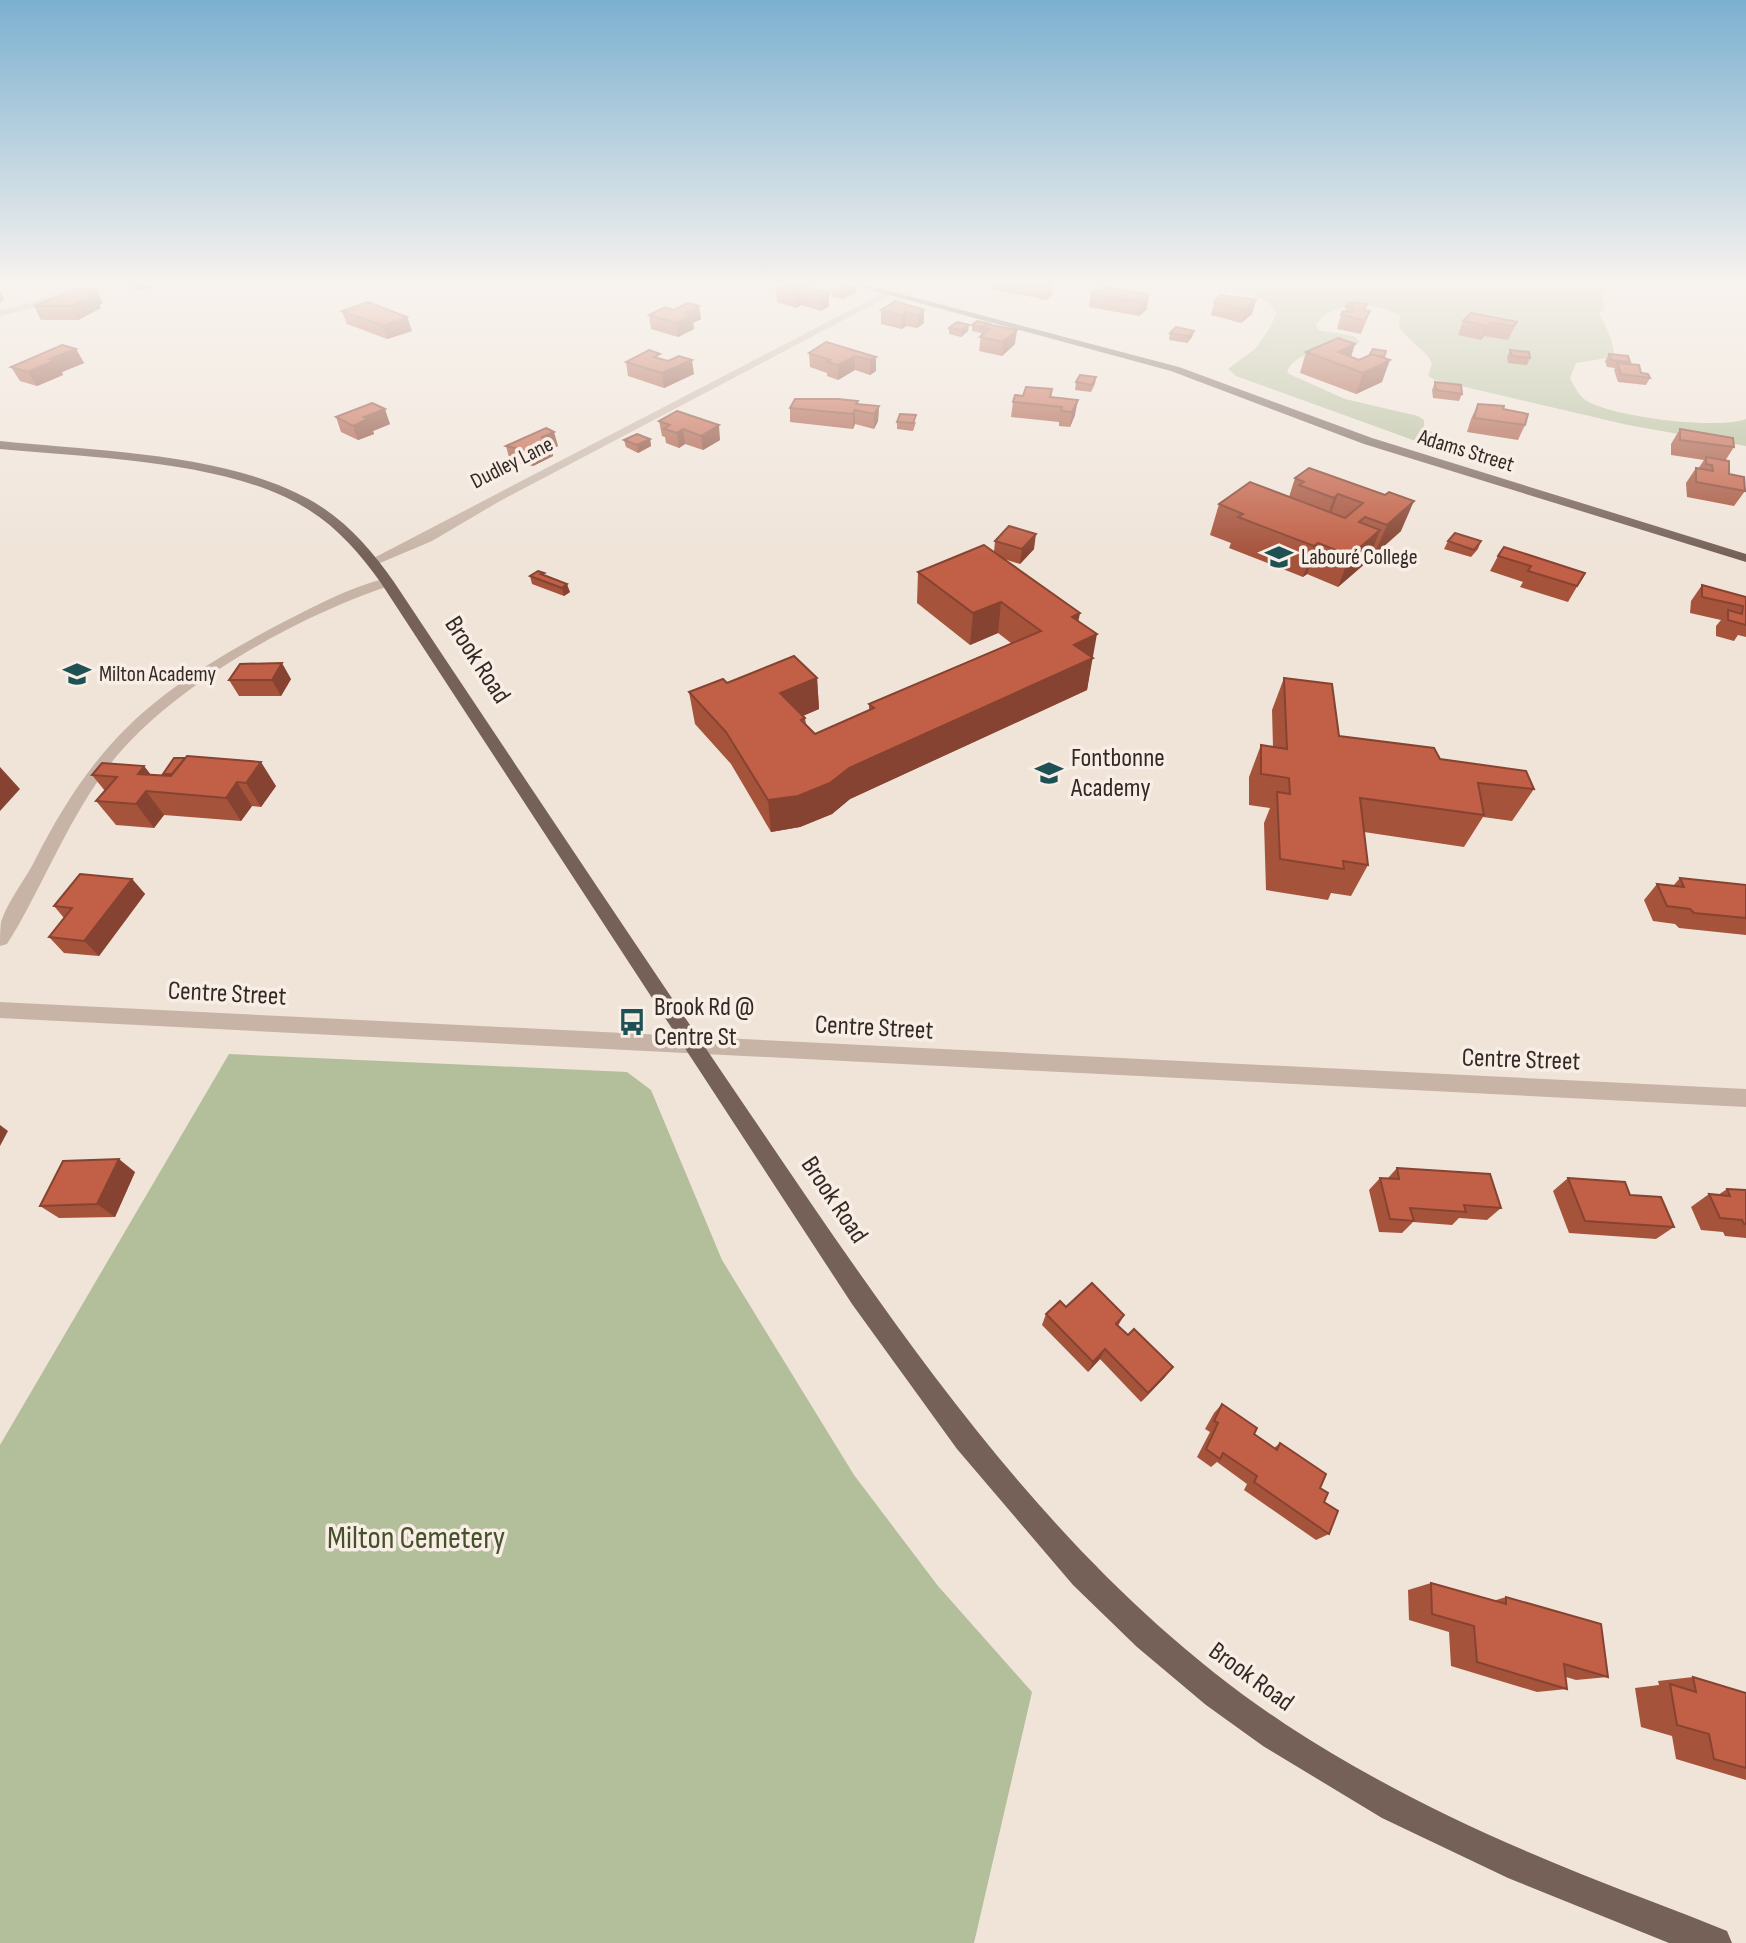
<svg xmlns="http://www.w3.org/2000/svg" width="1746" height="1943" font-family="'Sofia Sans Condensed',sans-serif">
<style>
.green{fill:#b3be9a}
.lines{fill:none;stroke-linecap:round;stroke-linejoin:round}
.minor{fill:#c7b4a6;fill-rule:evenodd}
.major{fill:#756158;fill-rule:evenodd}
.wall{fill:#a6533c}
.shaded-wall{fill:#874331}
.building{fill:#c16046;stroke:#874331;stroke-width:2}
.labels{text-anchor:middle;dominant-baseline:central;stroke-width:7;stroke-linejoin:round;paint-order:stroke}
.far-street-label{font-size:22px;fill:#332a26;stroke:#f8eee5}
.far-poi-label{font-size:22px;fill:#332a26;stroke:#f8eee5;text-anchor:start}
.street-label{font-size:26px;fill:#332a26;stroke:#f8eee5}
.poi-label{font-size:26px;fill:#332a26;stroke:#f8eee5;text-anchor:start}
.near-park-label{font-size:32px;fill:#44512b;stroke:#f8eee5}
</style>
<rect width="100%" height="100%" fill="#f0e4d9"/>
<!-- green -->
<g class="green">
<path d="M1212,284H1602L1604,312L1600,311V315L1611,338L1614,353L1607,358L1576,363L1570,378C1574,386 1578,394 1584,399C1608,417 1718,430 1746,419V446L1628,425L1435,380L1428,376L1432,363C1426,350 1408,341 1399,327L1400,316C1380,301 1329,301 1316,325L1318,330L1354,336L1360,342C1337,351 1300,346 1287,371L1289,374L1345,399L1418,416L1424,420V427L1449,443L1447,448H1435L1236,376L1228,369L1256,348L1271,326L1276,313C1266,293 1233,287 1212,284Z"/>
<polygon points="229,1054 627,1072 651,1090 722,1260 854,1475 938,1586 1032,1692 974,1943 0,1943 0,1445"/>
</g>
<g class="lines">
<!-- minor -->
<g class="minor">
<polygon points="79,284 91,284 37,307 0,316 0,310 31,303"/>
<polygon points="883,293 891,295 500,501 432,541 373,566 366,562"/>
<path d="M387,578L394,582L392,585C297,616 169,687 108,767C71,816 48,873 18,926L7,944L0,946C0,939 0,929 1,922C7,903 23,882 33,864C95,741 150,694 270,629C307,610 346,588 387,578Z"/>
<polygon points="0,1002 1746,1089 1746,1107 0,1018"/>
</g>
<!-- major -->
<g class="major">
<polygon points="849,284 863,284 1179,367 1372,438 1746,554 1746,562 1364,444 1171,371"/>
<path d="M0,441C95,451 234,453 317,504C348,523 373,552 394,582C513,761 632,940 753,1118C904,1340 1058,1573 1285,1724C1378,1785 1479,1833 1581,1874C1630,1894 1679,1911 1727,1931L1732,1943H1669L1508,1878L1382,1818L1263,1746L1206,1705L1137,1647L1073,1585L957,1449L852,1304L381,583C361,555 338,528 309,510C230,460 92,458 0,449Z"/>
</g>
</g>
<!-- wall -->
<g class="wall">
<polygon points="129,284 162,284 142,290 131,288"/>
<polygon points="992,284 1053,284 1052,295 1046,300 991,289"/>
<polygon points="856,286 856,292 843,299 832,297 832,290"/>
<polygon points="776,289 817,290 829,293 829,306 821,311 801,305 796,308 777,302"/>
<polygon points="96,290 103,303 99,305 101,308 78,320 41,320 34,306"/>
<polygon points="1134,292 1147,309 1139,316 1089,307 1091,294"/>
<polygon points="1256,300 1252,314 1241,323 1211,315 1214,302"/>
<polygon points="1349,302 1365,310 1370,311 1361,334 1337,329 1341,315 1345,311"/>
<polygon points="699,306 701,319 693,323 694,329 678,337 651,329 649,315 673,310"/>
<polygon points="881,310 924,310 924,323 917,328 906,326 902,329 881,324"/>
<polygon points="342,311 407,317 412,331 387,339 347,324"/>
<polygon points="977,321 1015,344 1002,356 979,351 981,333 972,331 972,325"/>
<polygon points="1463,321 1517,322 1508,340 1484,336 1481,340 1458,335"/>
<polygon points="949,328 968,331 961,337 949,334"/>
<polygon points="1194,331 1192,337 1187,343 1169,340 1170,333"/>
<polygon points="1355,344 1351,357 1359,360 1386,351 1384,358 1382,382 1356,394 1300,373 1306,352"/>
<polygon points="76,349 84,363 62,372 63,375 37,386 20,381 11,367"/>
<polygon points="1510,350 1530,358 1527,365 1508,363 1507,357"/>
<polygon points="809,353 876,357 876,371 870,375 855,370 838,380 827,376 827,373 810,367"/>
<polygon points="1609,354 1630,362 1629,364 1650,378 1646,385 1618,382 1614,370 1615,368 1607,367 1605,361"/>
<polygon points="661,359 694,374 664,388 628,376 626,362"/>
<polygon points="1096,377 1095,384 1091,392 1075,390 1076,382"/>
<polygon points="1435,382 1462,394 1459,401 1433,398 1432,390"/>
<polygon points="1052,389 1051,398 1075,415 1070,427 1059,426 1059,422 1011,417 1013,402 1023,396"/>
<polygon points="858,401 858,404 879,406 878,421 874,429 855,424 853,429 790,422 790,408"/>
<polygon points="1478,404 1503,409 1525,425 1518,440 1467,432 1471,419"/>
<polygon points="336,417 390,424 373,431 374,434 358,440 341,432"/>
<polygon points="659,421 720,440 703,450 685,444 679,448 666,443 665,437 662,436"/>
<polygon points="897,422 916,422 913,431 897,429"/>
<polygon points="1680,429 1734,447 1725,461 1729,474 1745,491 1734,506 1687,497 1686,483 1696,468 1698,469 1704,460 1671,455 1671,444"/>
<polygon points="650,439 651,446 638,453 626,447 624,440"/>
<polygon points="506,446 558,446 552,449 553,456 533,466 510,461"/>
<polygon points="1295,478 1385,495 1401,531 1374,555 1370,554 1368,561 1338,587 1307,574 1303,577 1229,548 1231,543 1210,535 1219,504 1289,497"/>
<polygon points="995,541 1034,549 1020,564 1004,559 1078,621 1092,657 1087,690 850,799 832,814 800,827 771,832 731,764 695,724 689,692 727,683 817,678 819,709 803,716 805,718 806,724 815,734 869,710 869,704 1011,643 998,633 970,645 917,603 918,572 994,552"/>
<polygon points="1448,541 1481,541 1478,549 1471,557 1444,549"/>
<polygon points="1498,556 1585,573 1568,602 1520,587 1523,582 1490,571"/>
<polygon points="544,573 544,575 570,592 564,596 532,584 530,576"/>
<polygon points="1702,585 1746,597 1746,637 1738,635 1734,641 1716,636 1716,626 1721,620 1690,613 1691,601"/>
<polygon points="1284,678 1339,736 1440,759 1534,789 1512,821 1483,817 1464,847 1364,832 1368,865 1351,896 1331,893 1328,900 1266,890 1264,823 1270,808 1249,805 1249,777 1261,745 1273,747 1272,710"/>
<polygon points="291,679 281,696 239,696 229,680"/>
<polygon points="174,758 276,786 261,807 252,806 241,821 164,815 154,828 116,825 96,801 105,791 92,775 144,766 151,775 164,776 163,774"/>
<polygon points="1680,878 1746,885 1746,935 1679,928 1675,924 1653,921 1644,900 1657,884 1673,886"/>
<polygon points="132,879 145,894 99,956 64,953 49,937 64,918 54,906"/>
<polygon points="1397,1168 1501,1208 1487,1220 1459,1218 1452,1225 1413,1222 1402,1233 1379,1232 1369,1190 1380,1178 1388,1178"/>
<polygon points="135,1172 115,1217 59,1218 40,1206"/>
<polygon points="1568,1178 1630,1195 1674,1227 1656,1239 1569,1233 1553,1191"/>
<polygon points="1727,1189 1746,1190 1746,1238 1725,1236 1723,1232 1701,1230 1691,1207 1709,1194 1718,1195"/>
<polygon points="1066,1307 1124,1315 1118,1326 1165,1377 1141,1402 1100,1359 1088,1372 1042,1325 1046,1314"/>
<polygon points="1222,1404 1254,1434 1274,1448 1280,1443 1320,1488 1324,1502 1329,1534 1316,1540 1244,1490 1247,1484 1217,1462 1211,1467 1197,1457 1210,1432 1205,1429 1214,1413"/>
<polygon points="1431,1583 1493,1601 1506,1597 1608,1677 1576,1680 1566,1677 1567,1689 1537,1692 1451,1666 1449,1632 1409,1620 1408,1590"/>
<polygon points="1693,1677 1746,1693 1746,1780 1676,1759 1672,1736 1641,1727 1635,1688 1659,1685 1658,1681"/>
</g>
<!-- shaded-wall -->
<g class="shaded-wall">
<polygon points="139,284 162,284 142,290"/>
<polygon points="1052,284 1053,284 1052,295 1046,300 1048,287"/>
<polygon points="856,286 856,292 843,299 842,293"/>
<polygon points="96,290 103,303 99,305 101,308 78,320 71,306"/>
<polygon points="0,291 4,298 0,303"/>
<polygon points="800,292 801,305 796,308 796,294"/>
<polygon points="829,293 829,306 821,311 820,297"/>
<polygon points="1149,295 1147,309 1139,316 1142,302"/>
<polygon points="1256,300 1252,314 1241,323 1245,310"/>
<polygon points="699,306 701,319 693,323 694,329 678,337 676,323 685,313"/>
<polygon points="924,310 924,323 917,328 918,315"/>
<polygon points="906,312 906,326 902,329 902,315"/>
<polygon points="407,317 412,331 387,339 383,326"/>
<polygon points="1490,323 1484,336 1481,340 1487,326"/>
<polygon points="969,325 968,331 961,337 961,330"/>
<polygon points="1017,330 1015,344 1002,356 1003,342"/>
<polygon points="1194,331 1192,337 1187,343 1188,336"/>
<polygon points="1355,344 1348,365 1338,352"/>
<polygon points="76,349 84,363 62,372 63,375 37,386 28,372 50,359"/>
<polygon points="855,356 855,370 838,380 838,365"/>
<polygon points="876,357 876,371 870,375 870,360"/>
<polygon points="692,360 694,374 664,388 662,373"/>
<polygon points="1390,360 1382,382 1356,394 1363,373"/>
<polygon points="1078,400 1075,415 1070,427 1072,412"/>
<polygon points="879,406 878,421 874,429 874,414"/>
<polygon points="385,409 390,424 373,431 374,434 358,440 353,426 364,417"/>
<polygon points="855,410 855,424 853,429 853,414"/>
<polygon points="719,425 720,440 703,450 701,436"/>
<polygon points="683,429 685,444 679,448 677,433"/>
<polygon points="554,432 558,446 552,449 553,456 533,466 529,451 542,437"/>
<polygon points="650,439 651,446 638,453 637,445"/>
<polygon points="1338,494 1327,525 1323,528 1334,498"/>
<polygon points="1414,501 1401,531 1374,555 1387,525"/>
<polygon points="1380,530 1368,561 1338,587 1350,556"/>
<polygon points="1036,534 1034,549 1020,564 1022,549"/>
<polygon points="1318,543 1307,574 1303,577 1314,546"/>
<polygon points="567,584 570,592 564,596 562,588"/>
<polygon points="1001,602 998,633 970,645 973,613"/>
<polygon points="1080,613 1074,644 1097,634 1087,690 850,799 832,814 800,827 771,832 768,800 849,768 1072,617"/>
<polygon points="282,663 291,679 281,696 272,680"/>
<polygon points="817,678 819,709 783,724 780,693"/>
<polygon points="261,762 276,786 261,807 246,783"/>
<polygon points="144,766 162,790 138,774"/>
<polygon points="0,767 20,789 0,811"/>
<polygon points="237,782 252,806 241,821 226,798"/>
<polygon points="146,791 164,815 154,828 136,804"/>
<polygon points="132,879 145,894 99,956 84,941"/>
<polygon points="0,1125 8,1131 0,1146"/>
<polygon points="119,1159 135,1172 115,1217 97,1204"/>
<polygon points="1105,1349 1100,1359 1088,1372 1093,1362"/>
<polygon points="1173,1367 1165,1377 1141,1402 1148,1393"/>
</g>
<!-- building -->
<g class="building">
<polygon points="787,284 816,284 809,288 829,293 820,297 800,292 796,294 776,289"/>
<polygon points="844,284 856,286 842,293 832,290"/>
<polygon points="1030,284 1052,284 1048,287"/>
<polygon points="1101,286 1149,295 1142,302 1091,294"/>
<polygon points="79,288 96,290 88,294 94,295 71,306 34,306"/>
<polygon points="1220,295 1256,300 1245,310 1214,302"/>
<polygon points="895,301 924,310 918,315 906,312 902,315 881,310"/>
<polygon points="368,302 407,317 383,326 342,311"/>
<polygon points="1349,302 1367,304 1364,310 1370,311 1365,320 1341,315 1343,311 1352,312 1353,308 1346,307"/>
<polygon points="688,303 699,306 685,313 692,315 676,323 649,315 665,307 673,310"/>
<polygon points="1471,313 1517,322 1514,326 1490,323 1487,326 1463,321"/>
<polygon points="977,321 991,324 986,324 983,327 972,325"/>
<polygon points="957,322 969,325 961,330 949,328"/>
<polygon points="986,324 1017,330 1003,342 980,337 989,329 981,328"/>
<polygon points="1176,327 1194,331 1188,336 1170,333"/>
<polygon points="1338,338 1355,344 1338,352 1359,360 1372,354 1390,360 1363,373 1306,352"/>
<polygon points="826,342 876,357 870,360 855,356 838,365 827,362 830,360 809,353"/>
<polygon points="62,345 76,349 50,359 55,360 28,372 11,367"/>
<polygon points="1373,349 1386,351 1384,357 1370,354"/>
<polygon points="649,350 660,354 654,357 668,361 679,356 692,360 662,373 626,362"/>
<polygon points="1510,350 1529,352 1530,358 1512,356"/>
<polygon points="1609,354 1628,356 1630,362 1611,360"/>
<polygon points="1617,363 1639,365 1641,373 1648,374 1650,378 1621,374"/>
<polygon points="1080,375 1096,377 1092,385 1076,382"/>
<polygon points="1435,382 1461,385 1462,394 1436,390"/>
<polygon points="1026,387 1052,389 1050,397 1078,400 1072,412 1061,411 1062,407 1013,402 1015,395 1023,396"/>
<polygon points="795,399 838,399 858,401 856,404 879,406 874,414 855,410 853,414 790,408"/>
<polygon points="372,403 385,409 364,417 368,419 353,426 336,417"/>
<polygon points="1478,404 1504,406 1503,409 1528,414 1525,425 1474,418"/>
<polygon points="677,411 719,425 701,436 683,429 677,433 664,429 670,425 659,421"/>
<polygon points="900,414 916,415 913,423 897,422"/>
<polygon points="546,428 554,432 542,437 550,441 529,451 506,446"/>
<polygon points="1680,429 1733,438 1734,447 1680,440"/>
<polygon points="637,434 650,439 637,445 624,440"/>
<polygon points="1706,457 1729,461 1729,474 1744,477 1745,491 1696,482 1696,468 1713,471 1712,465 1706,464"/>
<polygon points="1309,468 1385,495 1389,492 1414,501 1387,525 1365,517 1359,522 1380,530 1350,556 1318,543 1314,546 1238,517 1243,514 1219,504 1250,482 1345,518 1363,503 1338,494 1334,498 1299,485 1304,482 1295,478"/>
<polygon points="1009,526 1036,534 1022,549 995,541"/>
<polygon points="1455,533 1481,541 1474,550 1448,541"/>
<polygon points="984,545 1080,613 1072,617 1097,634 1074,645 1093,658 849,768 830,783 798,796 768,800 726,732 689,692 723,679 727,683 794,656 817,678 780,693 805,718 801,720 815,734 874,708 869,704 1041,631 1001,602 973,613 918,572"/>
<polygon points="1504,547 1585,573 1577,586 1528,571 1531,566 1498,556"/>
<polygon points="538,571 544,573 541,574 567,584 562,588 530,576"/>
<polygon points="1702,585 1746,597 1746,625 1728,620 1728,610 1742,614 1743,606 1702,597"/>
<polygon points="282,663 272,680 229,680 240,664"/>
<polygon points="1284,678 1332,684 1339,736 1434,748 1440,759 1526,771 1534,789 1478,783 1484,815 1360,798 1368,865 1343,861 1344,869 1280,859 1277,792 1290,794 1289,778 1261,774 1261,745 1287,749"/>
<polygon points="187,756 261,762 246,783 237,782 226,798 146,791 136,804 96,801 117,777 92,775 102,763 144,766 138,774 171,776"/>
<polygon points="174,758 185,758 172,774 163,774"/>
<polygon points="80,874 132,879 84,941 49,937 72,908 54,906"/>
<polygon points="1680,878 1746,885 1746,918 1694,913 1690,909 1667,906 1657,884 1684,887"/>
<polygon points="119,1159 97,1204 40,1206 63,1161"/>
<polygon points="1397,1168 1490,1174 1501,1208 1464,1205 1466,1212 1410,1208 1414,1221 1390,1219 1380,1178 1399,1179"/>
<polygon points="1568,1178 1625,1182 1630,1195 1661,1197 1674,1227 1585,1221"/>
<polygon points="1727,1189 1746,1190 1746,1224 1744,1224 1742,1220 1720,1218 1709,1194 1730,1196"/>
<polygon points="1092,1283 1124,1315 1116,1324 1128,1335 1134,1329 1173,1367 1148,1393 1105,1349 1093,1362 1046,1314 1060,1301 1066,1307"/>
<polygon points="1222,1404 1257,1428 1254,1434 1277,1450 1280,1443 1326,1474 1320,1488 1328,1493 1324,1502 1338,1511 1329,1534 1254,1482 1257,1476 1223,1453 1220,1459 1206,1449 1218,1423 1214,1421"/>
<polygon points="1431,1583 1506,1604 1506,1597 1601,1624 1608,1677 1564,1664 1567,1689 1477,1662 1474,1626 1432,1614"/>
<polygon points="1693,1677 1746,1693 1746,1768 1714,1759 1709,1734 1677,1725 1670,1684 1696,1692"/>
</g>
<!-- sky -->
<linearGradient id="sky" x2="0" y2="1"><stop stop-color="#7bb0d0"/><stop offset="0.51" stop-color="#f8f3ee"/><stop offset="1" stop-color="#f8f3ee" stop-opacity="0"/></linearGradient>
<rect width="1746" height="556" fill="url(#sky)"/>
<!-- icons -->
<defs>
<g id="university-bare" transform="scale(2.16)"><path d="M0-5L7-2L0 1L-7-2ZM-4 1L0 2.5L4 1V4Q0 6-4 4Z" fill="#1e5153" stroke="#f8eee5" stroke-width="2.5" paint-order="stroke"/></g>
<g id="school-bare" transform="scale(2.16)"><path d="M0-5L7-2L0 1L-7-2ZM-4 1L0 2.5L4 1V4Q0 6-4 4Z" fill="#1e5153" stroke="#f8eee5" stroke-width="2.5" paint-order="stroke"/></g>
<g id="bus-bare" transform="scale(2.16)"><path d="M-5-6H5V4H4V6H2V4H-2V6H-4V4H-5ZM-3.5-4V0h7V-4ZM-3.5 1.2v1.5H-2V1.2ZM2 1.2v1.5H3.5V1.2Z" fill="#1e5153" stroke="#f8eee5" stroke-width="2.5" paint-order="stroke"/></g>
</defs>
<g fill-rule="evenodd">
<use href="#university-bare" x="1279" y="557"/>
<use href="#school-bare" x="77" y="674"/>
<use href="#school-bare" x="1049" y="773"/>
<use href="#bus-bare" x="632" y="1022"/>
</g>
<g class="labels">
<!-- far-street labels -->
<g class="far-street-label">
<text transform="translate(1466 451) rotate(17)">Adams Street</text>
<text transform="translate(512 463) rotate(-27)">Dudley Lane</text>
</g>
<!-- far-poi labels -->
<g class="far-poi-label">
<text x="1301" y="557">Labouré College</text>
<text x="99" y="674">Milton Academy</text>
</g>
<!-- street labels -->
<g class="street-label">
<text transform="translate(477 660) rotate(57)">Brook Road</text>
<text transform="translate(227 994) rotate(3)">Centre Street</text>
<text transform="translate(874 1028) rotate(3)">Centre Street</text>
<text transform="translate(1521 1060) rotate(2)">Centre Street</text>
<text transform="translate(834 1200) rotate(56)">Brook Road</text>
<text transform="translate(1251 1677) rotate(36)">Brook Road</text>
</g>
<!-- poi labels -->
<g class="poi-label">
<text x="1071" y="758">Fontbonne<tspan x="1071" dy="30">Academy</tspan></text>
<text x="654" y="1007">Brook Rd @<tspan x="654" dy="30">Centre St</tspan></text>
</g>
<!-- near-park labels -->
<g class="near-park-label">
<text x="416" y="1538">Milton Cemetery</text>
</g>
</g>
</svg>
